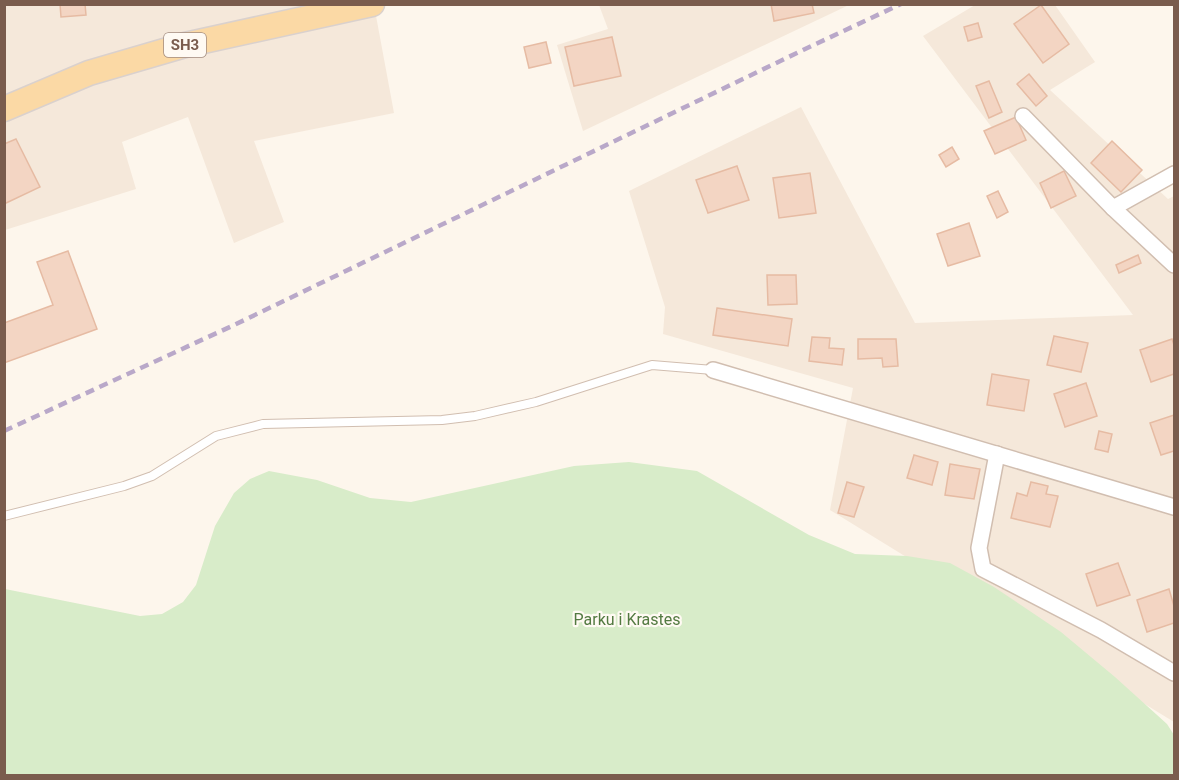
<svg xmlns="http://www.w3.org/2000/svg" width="1179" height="780" font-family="Roboto,sans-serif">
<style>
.residential{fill:#f5e8da}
.green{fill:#d8ecc9}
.building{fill:#f3d5c3;stroke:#e6bba3;stroke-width:1.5}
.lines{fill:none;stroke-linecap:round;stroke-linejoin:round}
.service-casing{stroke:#d1beb0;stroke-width:10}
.minor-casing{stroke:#d1beb0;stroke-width:18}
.primary-casing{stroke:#dad1cd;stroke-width:27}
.service{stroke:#fff;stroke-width:8}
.minor{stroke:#fff;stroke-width:15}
.primary{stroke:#fbd9a5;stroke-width:24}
.rail{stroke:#b9a8c9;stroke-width:4.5;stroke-dasharray:9 6;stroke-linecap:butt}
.labels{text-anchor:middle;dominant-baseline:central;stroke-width:4.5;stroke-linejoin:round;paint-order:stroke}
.shield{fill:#fffaf3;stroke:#a28b7f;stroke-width:1.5}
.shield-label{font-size:15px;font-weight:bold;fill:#7a5c4d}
.park-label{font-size:16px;fill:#537a41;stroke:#fffaf3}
</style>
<rect width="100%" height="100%" fill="#fdf6ec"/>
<!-- residential -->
<g class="residential">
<polygon points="5,5 374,5 394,113 254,141 284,222 234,243 188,117 122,142 136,189 5,230"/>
<polygon points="599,5 849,5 583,131 557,45 608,29"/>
<polygon points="975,5 1055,5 1095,62 1050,90 1168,199 1174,196 1174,722 830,510 853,388 663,334 665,307 629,191 801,107 915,323 1133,315 923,36"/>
</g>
<!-- green -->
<polygon class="green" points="629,462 697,471 809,535 855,554 907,556 950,563 994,587 1061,632 1115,677 1167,724 1174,735 1174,775 5,775 5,589 140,616 162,614 183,602 196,585 215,526 234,493 250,479 269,471 317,480 370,498 411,502 574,466"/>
<!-- building -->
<g class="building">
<polygon points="60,4 85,4 86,15 61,17"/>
<polygon points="771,4 812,4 814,13 774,21"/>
<polygon points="1041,5 1069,44 1043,63 1014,24"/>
<polygon points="978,23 982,37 968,41 964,27"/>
<polygon points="612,37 621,76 574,86 565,47"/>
<polygon points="546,42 551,63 529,68 524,47"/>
<polygon points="1029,74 1047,96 1036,106 1017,84"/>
<polygon points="989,81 1002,112 989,118 976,86"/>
<polygon points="1016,117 1026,140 995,154 984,131"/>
<polygon points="16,139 40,187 4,204 4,144"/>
<polygon points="1112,141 1142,170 1121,192 1091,163"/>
<polygon points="952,147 959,159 946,167 939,155"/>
<polygon points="737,166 749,200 708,213 696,180"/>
<polygon points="1064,171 1076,196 1051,208 1040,183"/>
<polygon points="810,173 816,213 779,218 773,178"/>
<polygon points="998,191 1008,212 997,218 987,196"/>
<polygon points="969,223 980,256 948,266 937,234"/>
<polygon points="68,251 97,329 4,363 4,323 53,305 37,262"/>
<polygon points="1138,255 1141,263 1119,273 1116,265"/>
<polygon points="767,275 796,275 797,304 768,305"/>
<polygon points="717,308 792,319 788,346 713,335"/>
<polygon points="1054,336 1088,343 1081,372 1047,365"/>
<polygon points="812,337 830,338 829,348 844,349 842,365 809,361"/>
<polygon points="858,339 896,339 898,366 883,367 882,358 858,359"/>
<polygon points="1172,339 1174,345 1174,374 1151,382 1140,350"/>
<polygon points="992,374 1029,380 1024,411 987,405"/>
<polygon points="1086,383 1097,416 1065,427 1054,394"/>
<polygon points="1174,415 1174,451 1161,455 1150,423"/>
<polygon points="1099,431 1112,434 1108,452 1095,449"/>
<polygon points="914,455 938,462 932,485 907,478"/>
<polygon points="950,464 980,469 974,499 945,495"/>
<polygon points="847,482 864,487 854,517 838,513"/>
<polygon points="1031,482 1048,486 1046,494 1058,496 1050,527 1011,518 1017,493 1027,496"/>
<polygon points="1118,563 1130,595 1097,606 1086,574"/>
<polygon points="1169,589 1174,606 1174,623 1147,632 1137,600"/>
</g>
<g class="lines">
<!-- service casing -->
<g class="service-casing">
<polyline id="service" points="4,516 124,486 152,476 216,436 263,424 442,420 475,416 536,402 652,365 713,370"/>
</g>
<!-- minor casing -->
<g class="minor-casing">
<g id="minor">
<polyline points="1023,116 1113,208 1174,265"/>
<polyline points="1113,208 1174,174"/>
<polyline points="713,370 1174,507"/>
<polyline points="997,454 979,548 983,569 1101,630 1174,673"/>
</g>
</g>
<!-- primary casing -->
<g class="primary-casing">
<polyline id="primary" points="4,109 89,73 185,45 372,4"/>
</g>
<!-- service -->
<use href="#service" class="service"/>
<!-- minor -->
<use href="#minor" class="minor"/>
<!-- primary -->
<use href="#primary" class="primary"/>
<!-- rail -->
<polyline class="rail" points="4,431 232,326 803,50 901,4"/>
</g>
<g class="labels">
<!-- shield labels -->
<rect class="shield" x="164" y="33" width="42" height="24" rx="4.5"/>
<g class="shield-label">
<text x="185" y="45">SH3</text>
</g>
<!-- park labels -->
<g class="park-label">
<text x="627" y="619">Parku i Krastes</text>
</g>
</g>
<!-- border -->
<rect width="1179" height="780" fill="none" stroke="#7a5c4d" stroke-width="12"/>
</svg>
